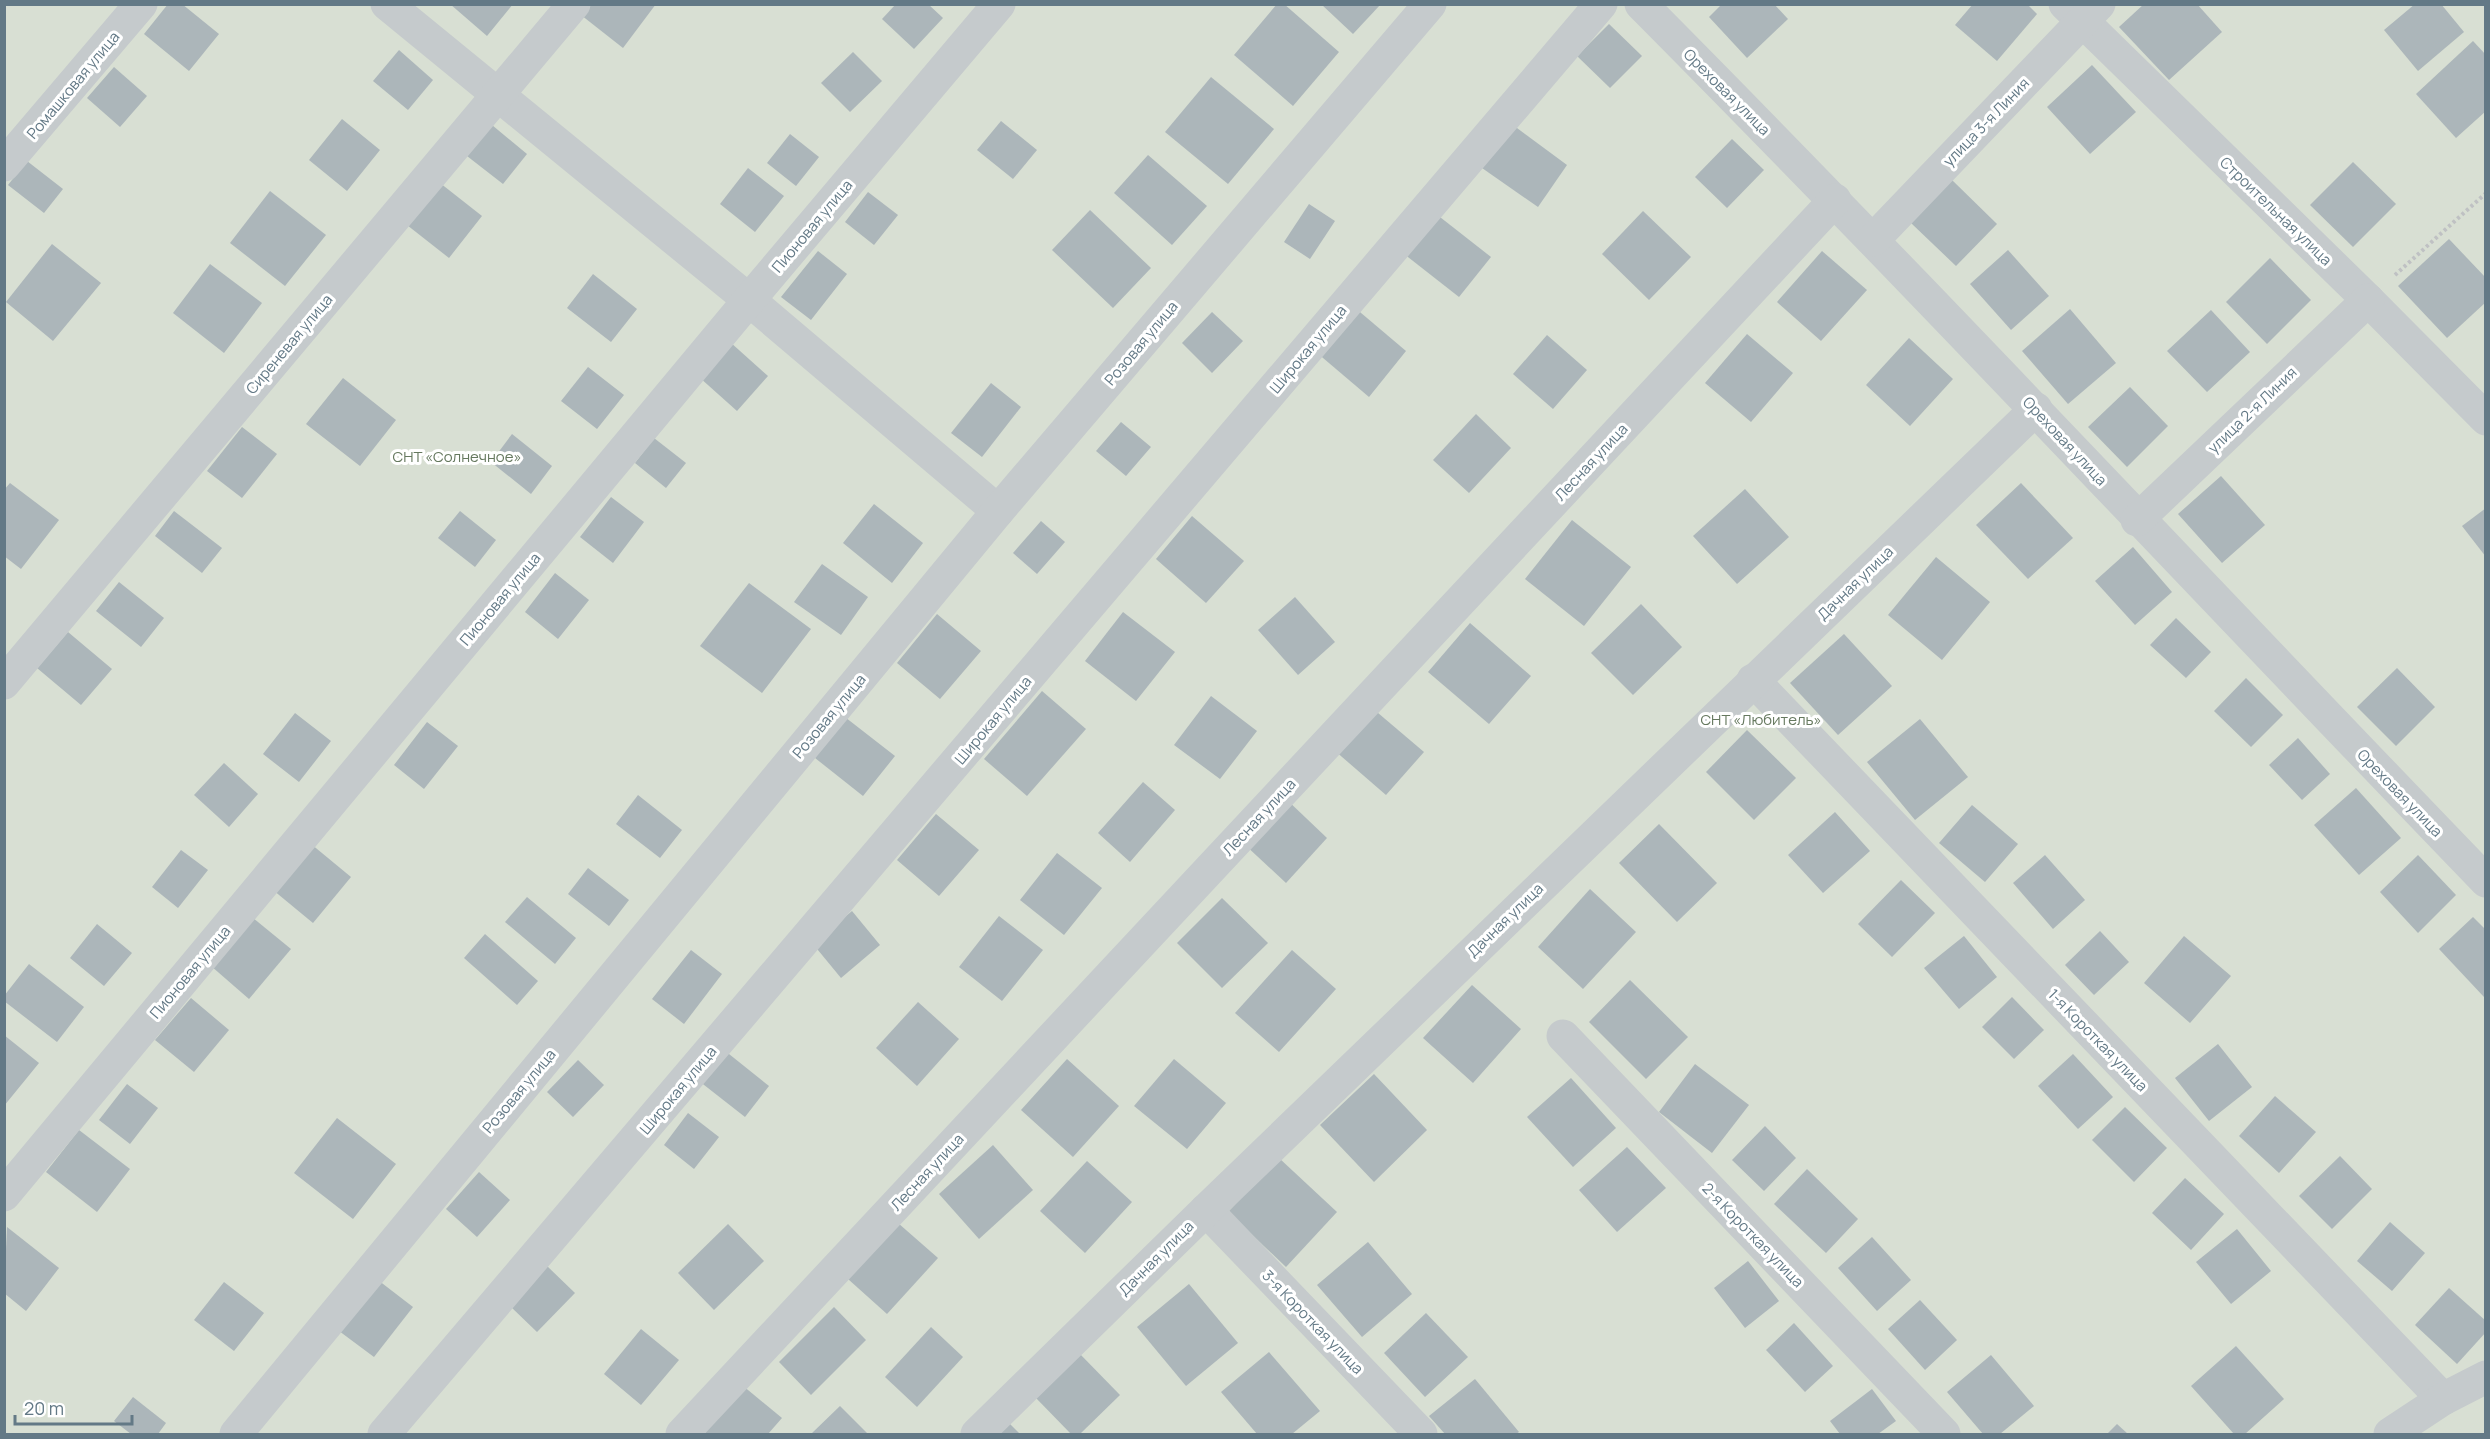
<svg xmlns="http://www.w3.org/2000/svg" width="2490" height="1439" font-family="Manrope,sans-serif">
<style>
.green{fill:#d8dfd3}
.building{fill:#acb6ba}
.lines{fill:none;stroke-linecap:round;stroke-linejoin:round}
.path{stroke:#bfc1c3;stroke-width:4;stroke-dasharray:3 3;stroke-linecap:butt}
.minor{stroke:#c5cacc;stroke-width:33}
.labels{text-anchor:middle;dominant-baseline:central;stroke-width:6;stroke-linejoin:round;paint-order:stroke}
.street-label{font-size:15px;fill:#637986;stroke:#fff}
.park-label{font-size:15px;fill:#65785e;stroke:#fff}
</style>
<rect width="100%" height="100%" fill="#f7f6f2"/>
<!-- green -->
<rect class="green" x="5" y="5" width="2480" height="1429"/>
<!-- building -->
<g class="building">
<polygon points="168,4 182,4 219,34 189,71 144,34"/>
<polygon points="450,4 513,4 487,36"/>
<polygon points="589,4 656,4 623,48 581,15"/>
<polygon points="896,4 928,4 943,18 914,49 882,19"/>
<polygon points="1277,4 1284,4 1339,52 1293,106 1234,55"/>
<polygon points="1321,4 1381,4 1353,34"/>
<polygon points="1722,4 1774,4 1788,19 1747,58 1709,17"/>
<polygon points="1973,4 2027,4 2037,14 1997,61 1955,25"/>
<polygon points="2144,4 2197,4 2222,32 2169,80 2119,27"/>
<polygon points="2415,4 2441,4 2464,32 2418,71 2384,30"/>
<polygon points="1609,24 1642,56 1610,88 1577,56"/>
<polygon points="2473,41 2486,55 2486,111 2456,138 2416,94"/>
<polygon points="399,50 433,80 408,110 373,81"/>
<polygon points="853,52 882,81 850,112 821,83"/>
<polygon points="2092,65 2136,112 2090,154 2047,107"/>
<polygon points="114,67 147,96 120,127 87,98"/>
<polygon points="1211,77 1274,129 1228,184 1165,132"/>
<polygon points="342,119 380,150 347,191 309,160"/>
<polygon points="1001,121 1037,150 1013,179 977,150"/>
<polygon points="492,125 527,154 503,184 467,156"/>
<polygon points="1513,125 1567,165 1538,207 1482,168"/>
<polygon points="790,134 819,157 796,186 767,163"/>
<polygon points="1732,139 1764,170 1727,208 1695,177"/>
<polygon points="1148,155 1207,206 1172,245 1114,193"/>
<polygon points="27,161 63,189 44,213 8,185"/>
<polygon points="2353,162 2396,204 2353,247 2310,205"/>
<polygon points="748,168 784,196 755,232 720,204"/>
<polygon points="1952,180 1997,224 1956,266 1911,223"/>
<polygon points="440,183 482,216 449,258 407,225"/>
<polygon points="270,191 326,235 285,286 230,243"/>
<polygon points="868,192 898,215 874,245 845,222"/>
<polygon points="1309,204 1335,221 1310,259 1284,242"/>
<polygon points="1090,210 1151,268 1113,308 1052,250"/>
<polygon points="1431,210 1491,257 1459,297 1399,250"/>
<polygon points="1643,211 1691,257 1649,300 1602,254"/>
<polygon points="2449,239 2486,278 2486,302 2447,338 2398,286"/>
<polygon points="52,244 101,283 53,341 6,302"/>
<polygon points="2008,250 2049,296 2011,330 1970,284"/>
<polygon points="818,251 847,274 811,320 781,297"/>
<polygon points="1822,251 1867,290 1821,341 1777,302"/>
<polygon points="2270,258 2311,300 2267,344 2226,302"/>
<polygon points="210,264 262,303 224,353 173,313"/>
<polygon points="593,274 637,309 611,342 567,308"/>
<polygon points="1354,307 1406,351 1369,397 1316,352"/>
<polygon points="2070,309 2116,363 2068,404 2022,351"/>
<polygon points="2211,310 2250,352 2207,392 2167,351"/>
<polygon points="1212,312 1243,341 1212,373 1182,343"/>
<polygon points="1747,334 1793,373 1751,422 1705,383"/>
<polygon points="1547,335 1587,370 1553,409 1513,374"/>
<polygon points="1909,338 1953,379 1910,426 1866,385"/>
<polygon points="730,342 768,376 737,411 699,377"/>
<polygon points="588,367 624,395 597,429 561,401"/>
<polygon points="343,378 396,420 360,466 306,424"/>
<polygon points="991,383 1021,407 982,457 951,433"/>
<polygon points="2130,387 2168,426 2127,467 2088,427"/>
<polygon points="1476,414 1511,448 1469,493 1433,460"/>
<polygon points="1121,422 1151,447 1126,476 1096,451"/>
<polygon points="242,427 277,454 242,498 207,471"/>
<polygon points="512,434 552,466 531,494 491,462"/>
<polygon points="654,438 686,463 666,488 635,463"/>
<polygon points="2221,476 2265,525 2222,563 2178,514"/>
<polygon points="10,483 59,520 21,569 4,556 4,490"/>
<polygon points="2021,483 2073,538 2028,579 1976,525"/>
<polygon points="1745,489 1789,537 1737,584 1693,536"/>
<polygon points="611,497 644,522 613,563 580,537"/>
<polygon points="874,504 923,543 892,583 843,543"/>
<polygon points="2486,508 2486,557 2462,526"/>
<polygon points="174,511 222,548 202,573 155,536"/>
<polygon points="460,511 496,540 475,567 438,538"/>
<polygon points="1192,516 1244,561 1206,603 1156,559"/>
<polygon points="1572,520 1631,567 1584,626 1525,579"/>
<polygon points="1041,521 1065,542 1037,574 1013,553"/>
<polygon points="2133,547 2172,592 2135,625 2095,581"/>
<polygon points="1936,557 1990,602 1942,660 1888,615"/>
<polygon points="822,564 868,597 841,635 794,602"/>
<polygon points="555,573 589,600 558,639 525,612"/>
<polygon points="119,582 164,618 141,647 96,611"/>
<polygon points="749,583 811,629 762,693 700,646"/>
<polygon points="1295,597 1335,642 1298,675 1258,630"/>
<polygon points="1641,604 1682,647 1633,695 1591,653"/>
<polygon points="1123,612 1175,652 1136,701 1085,661"/>
<polygon points="937,614 981,651 940,699 897,663"/>
<polygon points="2176,618 2211,652 2186,678 2150,645"/>
<polygon points="1470,623 1531,676 1489,724 1428,672"/>
<polygon points="68,632 112,669 81,705 37,668"/>
<polygon points="1844,634 1892,686 1838,735 1790,683"/>
<polygon points="2397,668 2435,707 2396,746 2357,707"/>
<polygon points="2246,678 2283,715 2251,747 2214,711"/>
<polygon points="1042,691 1086,729 1027,796 984,759"/>
<polygon points="1211,696 1257,731 1220,779 1174,745"/>
<polygon points="1371,707 1424,752 1386,795 1334,750"/>
<polygon points="295,713 331,741 299,782 263,754"/>
<polygon points="841,714 895,756 863,796 810,754"/>
<polygon points="1920,719 1968,777 1915,820 1867,762"/>
<polygon points="427,722 458,746 424,789 394,765"/>
<polygon points="1747,730 1796,778 1754,820 1706,772"/>
<polygon points="2298,738 2330,774 2302,800 2269,765"/>
<polygon points="224,763 258,794 229,827 194,795"/>
<polygon points="1143,782 1175,810 1130,862 1098,833"/>
<polygon points="2356,788 2401,838 2359,875 2314,825"/>
<polygon points="638,795 682,830 660,858 616,824"/>
<polygon points="1285,798 1327,838 1286,883 1243,843"/>
<polygon points="1972,805 2018,844 1985,882 1939,843"/>
<polygon points="1835,812 1870,851 1823,893 1788,855"/>
<polygon points="936,814 979,850 939,896 897,860"/>
<polygon points="1659,824 1717,883 1677,922 1619,863"/>
<polygon points="311,844 351,877 313,923 273,890"/>
<polygon points="181,850 208,870 178,908 152,887"/>
<polygon points="1057,853 1102,888 1064,935 1020,900"/>
<polygon points="2045,855 2085,900 2053,929 2013,883"/>
<polygon points="2418,855 2456,895 2418,933 2380,892"/>
<polygon points="588,868 629,900 609,926 568,894"/>
<polygon points="1901,880 1935,913 1892,957 1858,924"/>
<polygon points="1590,889 1636,932 1583,989 1538,947"/>
<polygon points="527,897 576,938 555,964 505,922"/>
<polygon points="1222,898 1268,943 1222,988 1177,943"/>
<polygon points="852,911 880,945 841,978 813,944"/>
<polygon points="999,916 1043,950 1002,1001 959,967"/>
<polygon points="252,917 291,949 249,999 211,966"/>
<polygon points="2473,917 2486,930 2484,997 2439,949"/>
<polygon points="97,924 132,953 104,986 70,958"/>
<polygon points="2100,931 2129,962 2094,995 2065,965"/>
<polygon points="485,934 538,981 517,1005 464,958"/>
<polygon points="1964,936 1997,977 1959,1009 1924,968"/>
<polygon points="2184,936 2231,976 2190,1023 2144,983"/>
<polygon points="691,950 722,974 684,1024 652,999"/>
<polygon points="1292,950 1336,989 1279,1052 1235,1013"/>
<polygon points="29,964 84,1007 57,1042 4,1001 4,996"/>
<polygon points="1630,980 1688,1037 1646,1079 1589,1022"/>
<polygon points="1472,985 1521,1029 1473,1083 1423,1038"/>
<polygon points="2012,997 2044,1030 2014,1059 1982,1027"/>
<polygon points="191,998 229,1030 194,1072 155,1040"/>
<polygon points="918,1002 959,1039 917,1086 876,1048"/>
<polygon points="4,1035 39,1063 4,1106"/>
<polygon points="2218,1044 2252,1087 2209,1121 2175,1078"/>
<polygon points="724,1050 769,1086 745,1117 699,1081"/>
<polygon points="2073,1054 2113,1097 2078,1129 2038,1086"/>
<polygon points="1067,1059 1119,1106 1073,1157 1021,1110"/>
<polygon points="1174,1059 1226,1103 1187,1149 1134,1106"/>
<polygon points="578,1060 604,1085 573,1117 547,1092"/>
<polygon points="1695,1064 1749,1105 1712,1153 1659,1112"/>
<polygon points="1374,1074 1427,1130 1374,1182 1320,1125"/>
<polygon points="1571,1078 1616,1128 1573,1167 1527,1117"/>
<polygon points="127,1084 158,1108 130,1144 99,1120"/>
<polygon points="2275,1096 2316,1132 2279,1173 2239,1136"/>
<polygon points="2125,1107 2167,1148 2134,1182 2092,1140"/>
<polygon points="688,1113 719,1137 694,1169 664,1145"/>
<polygon points="337,1118 396,1164 353,1219 294,1173"/>
<polygon points="1765,1126 1796,1158 1764,1191 1732,1160"/>
<polygon points="79,1130 130,1169 97,1212 46,1172"/>
<polygon points="993,1145 1033,1190 979,1239 939,1194"/>
<polygon points="1627,1147 1666,1188 1617,1232 1579,1190"/>
<polygon points="2340,1156 2372,1189 2332,1229 2299,1196"/>
<polygon points="1279,1158 1337,1212 1286,1267 1228,1212"/>
<polygon points="1087,1161 1132,1202 1085,1253 1040,1211"/>
<polygon points="1807,1169 1858,1219 1826,1253 1774,1204"/>
<polygon points="479,1172 510,1200 477,1237 446,1209"/>
<polygon points="2185,1178 2224,1214 2191,1250 2152,1213"/>
<polygon points="2390,1222 2425,1253 2392,1291 2357,1261"/>
<polygon points="898,1223 938,1258 887,1314 848,1279"/>
<polygon points="728,1224 764,1261 714,1310 678,1273"/>
<polygon points="7,1227 59,1268 26,1311 4,1293"/>
<polygon points="2237,1229 2271,1271 2231,1304 2196,1262"/>
<polygon points="1872,1237 1911,1280 1877,1311 1838,1268"/>
<polygon points="1368,1242 1412,1294 1362,1337 1317,1285"/>
<polygon points="1748,1261 1779,1301 1745,1328 1714,1288"/>
<polygon points="547,1266 575,1293 537,1332 510,1306"/>
<polygon points="374,1277 413,1307 374,1357 335,1328"/>
<polygon points="224,1282 264,1313 234,1351 194,1320"/>
<polygon points="1189,1284 1238,1343 1186,1386 1137,1327"/>
<polygon points="2449,1288 2486,1321 2486,1332 2457,1364 2415,1325"/>
<polygon points="1920,1300 1957,1340 1925,1370 1888,1329"/>
<polygon points="834,1307 866,1340 811,1395 779,1362"/>
<polygon points="1426,1313 1468,1357 1425,1397 1384,1353"/>
<polygon points="1794,1323 1833,1366 1805,1392 1766,1350"/>
<polygon points="931,1327 963,1357 917,1407 885,1377"/>
<polygon points="641,1329 679,1360 641,1405 604,1374"/>
<polygon points="2236,1346 2284,1399 2245,1434 2234,1434 2191,1386"/>
<polygon points="1269,1352 1320,1411 1292,1434 1257,1434 1221,1392"/>
<polygon points="1079,1353 1120,1395 1080,1434 1071,1434 1035,1397"/>
<polygon points="1991,1355 2034,1406 2000,1434 1983,1434 1947,1392"/>
<polygon points="1475,1379 1519,1432 1516,1434 1445,1434 1429,1416"/>
<polygon points="742,1385 782,1418 768,1434 707,1434 704,1431"/>
<polygon points="1872,1389 1896,1421 1878,1434 1840,1434 1830,1421"/>
<polygon points="133,1397 166,1423 158,1434 131,1434 114,1421"/>
<polygon points="840,1406 868,1434 811,1434"/>
<polygon points="1010,1424 1020,1434 999,1434"/>
<polygon points="2117,1424 2128,1434 2107,1434"/>
</g>
<g class="lines">
<!-- path -->
<polyline class="path" points="2395,275 2486,193"/>
<!-- minor -->
<g class="minor">
<polyline points="387,4 749,300 998,511"/>
<path d="M1641,4C1927,292 2204,589 2486,881"/>
<polyline points="2065,4 2368,300 2486,419"/>
<polyline points="4,165 141,4"/>
<polyline points="1873,240 2099,4"/>
<polyline points="2137,520 2368,300"/>
<polyline points="1753,680 2443,1399"/>
<polyline points="4,683 574,4"/>
<polyline points="1563,1036 1944,1434"/>
<polyline points="4,1195 749,300 999,4"/>
<polyline points="1206,1210 1421,1434"/>
<polyline points="236,1434 998,511 1430,4"/>
<polyline points="384,1434 1601,4"/>
<polyline points="682,1434 1835,200"/>
<polyline points="977,1434 1206,1210 2036,409"/>
<polyline points="2390,1434 2443,1399 2486,1377"/>
</g>
</g>
<g class="labels">
<!-- street labels -->
<g class="street-label">
<text transform="translate(73 85) rotate(-50)">Ромашковая улица</text>
<text transform="translate(1727 92) rotate(45)">Ореховая улица</text>
<text transform="translate(1986 122) rotate(-46)">улица 3-я Линия</text>
<text transform="translate(2276 211) rotate(44)">Строительная улица</text>
<text transform="translate(812 226) rotate(-50)">Пионовая улица</text>
<text transform="translate(1141 343) rotate(-50)">Розовая улица</text>
<text transform="translate(289 344) rotate(-50)">Сиреневая улица</text>
<text transform="translate(1308 349) rotate(-50)">Широкая улица</text>
<text transform="translate(2252 410) rotate(-44)">улица 2-я Линия</text>
<text transform="translate(2065 441) rotate(47)">Ореховая улица</text>
<text transform="translate(1591 462) rotate(-47)">Лесная улица</text>
<text transform="translate(1855 583) rotate(-44)">Дачная улица</text>
<text transform="translate(500 599) rotate(-50)">Пионовая улица</text>
<text transform="translate(829 716) rotate(-50)">Розовая улица</text>
<text transform="translate(993 720) rotate(-50)">Широкая улица</text>
<text transform="translate(2400 793) rotate(46)">Ореховая улица</text>
<text transform="translate(1259 817) rotate(-47)">Лесная улица</text>
<text transform="translate(1505 920) rotate(-44)">Дачная улица</text>
<text transform="translate(190 972) rotate(-50)">Пионовая улица</text>
<text transform="translate(2098 1040) rotate(46)">1-я Короткая улица</text>
<text transform="translate(678 1090) rotate(-50)">Широкая улица</text>
<text transform="translate(519 1091) rotate(-50)">Розовая улица</text>
<text transform="translate(927 1172) rotate(-47)">Лесная улица</text>
<text transform="translate(1753 1235) rotate(46)">2-я Короткая улица</text>
<text transform="translate(1156 1258) rotate(-45)">Дачная улица</text>
<text transform="translate(1313 1322) rotate(46)">3-я Короткая улица</text>
</g>
<!-- park labels -->
<g class="park-label">
<text x="457" y="456">СНТ «Солнечное»</text>
<text x="1761" y="719">СНТ «Любитель»</text>
</g>
</g>
<!-- border -->
<rect width="2490" height="1439" fill="none" stroke="#637986" stroke-width="12"/>
<!-- scale -->
<path d="M15 1415v9h117v-9" fill="none" stroke="#637986" stroke-width="3"/>
<text x="24" y="1415" font-size="18" fill="#637986" stroke="#ffffff" stroke-width="4.5" paint-order="stroke">20 m</text>
</svg>
